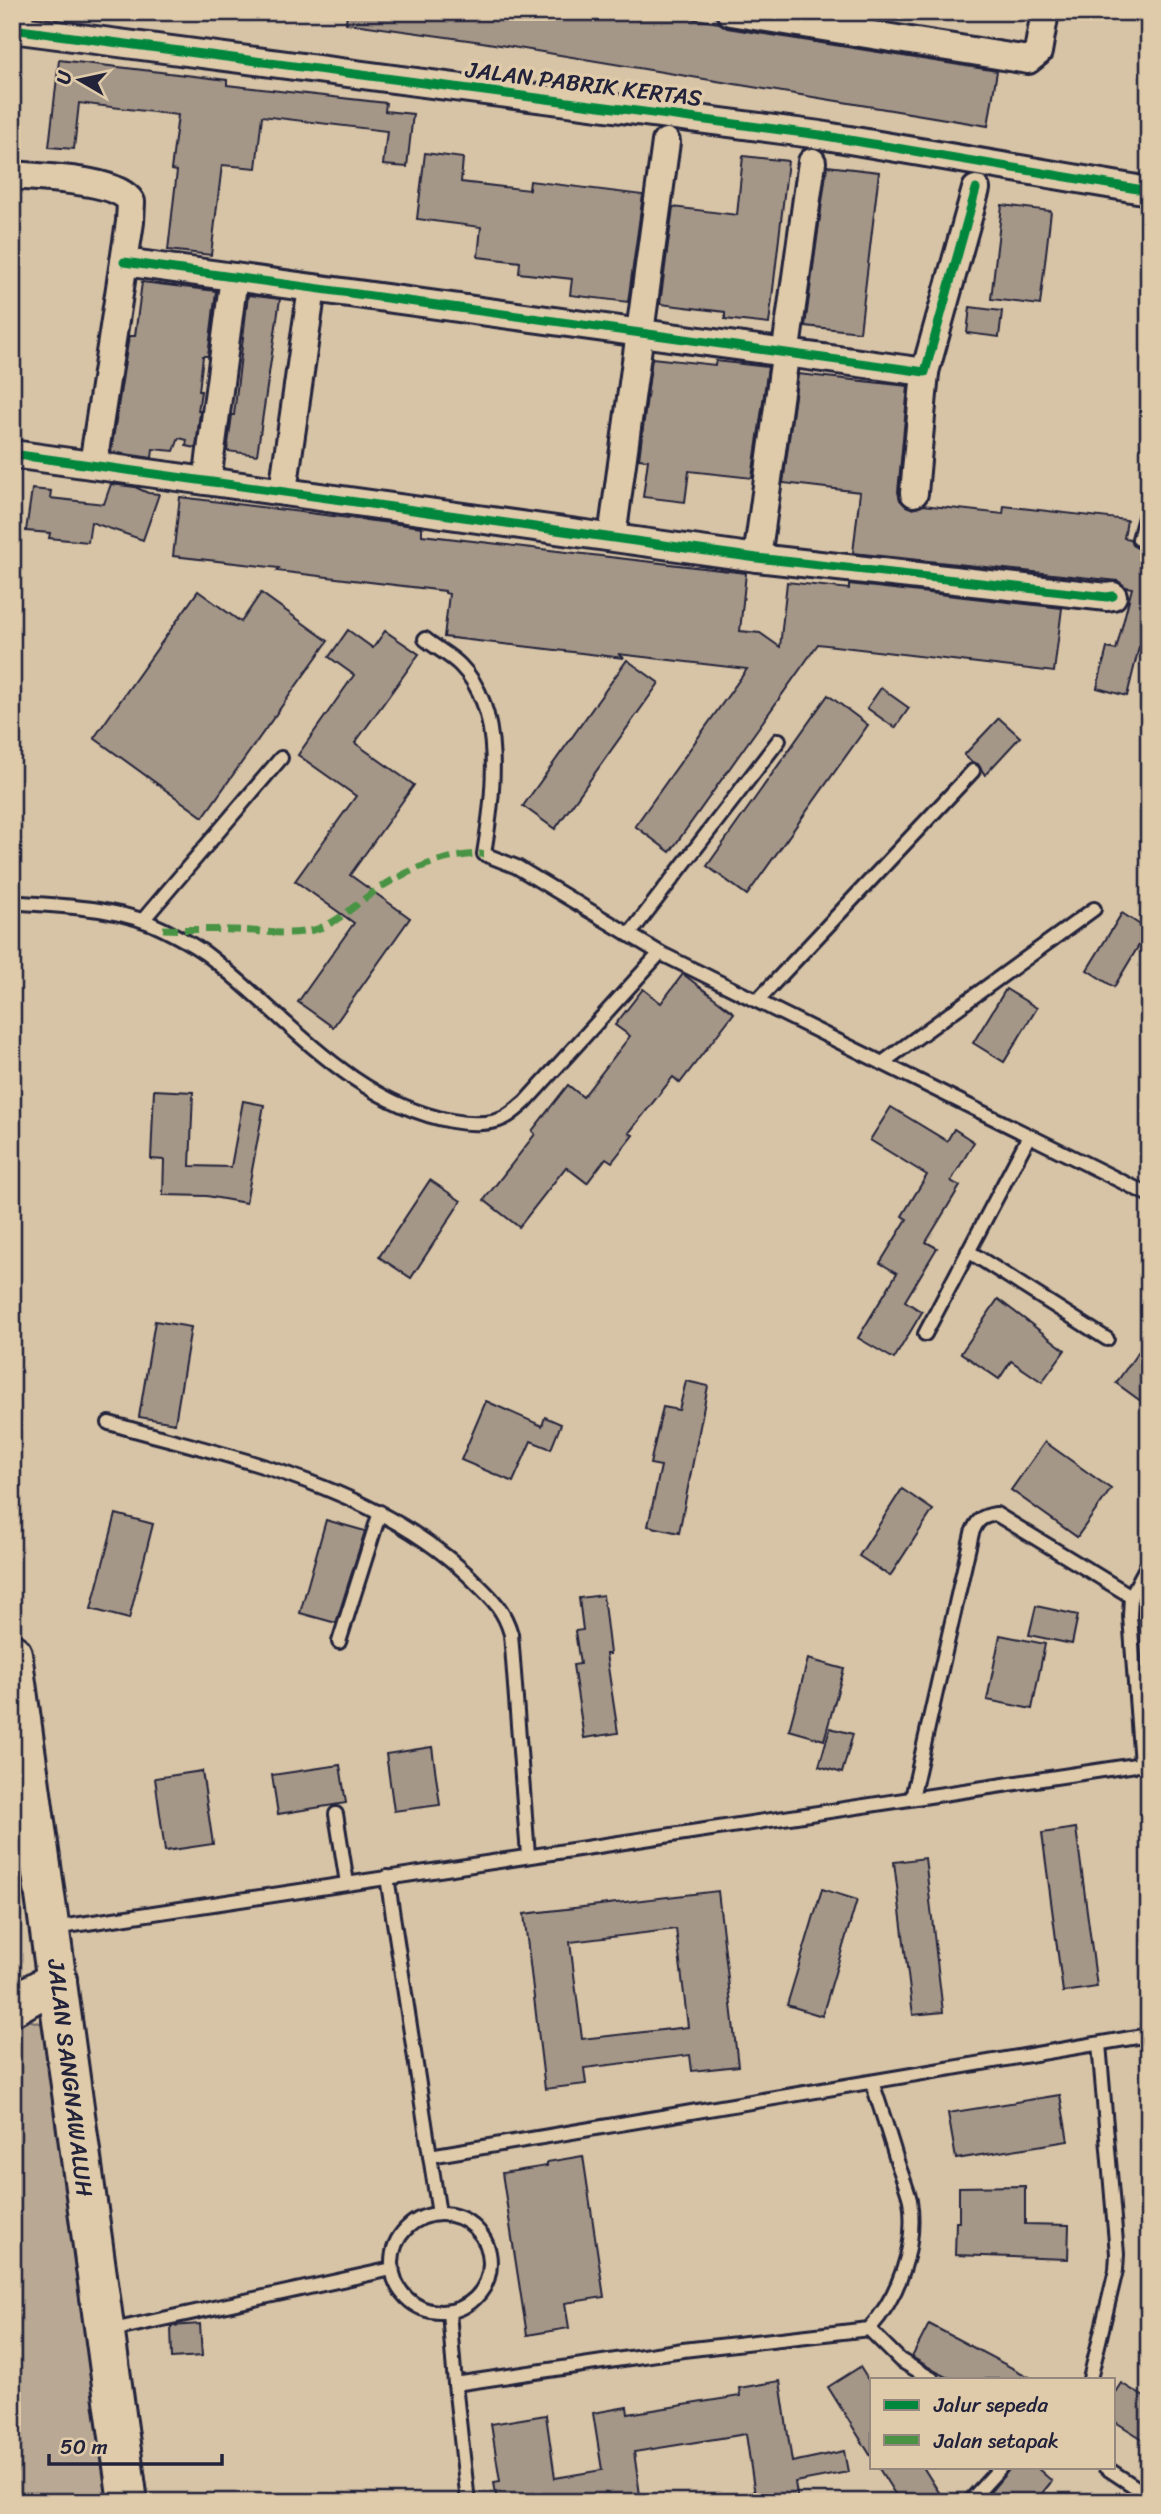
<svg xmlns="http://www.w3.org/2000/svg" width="1161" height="2514" font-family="Sriracha,sans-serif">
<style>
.park{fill:#b9a994;stroke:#6e6668;stroke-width:2}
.building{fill:#a59788;stroke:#22223b;stroke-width:2;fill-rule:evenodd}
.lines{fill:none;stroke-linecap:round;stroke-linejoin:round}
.lane-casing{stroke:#22223b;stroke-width:18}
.street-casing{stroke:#22223b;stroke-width:32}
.primary-casing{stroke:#22223b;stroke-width:44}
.lane{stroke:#dfcbaa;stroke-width:12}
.street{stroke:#dfcbaa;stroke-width:26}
.primary{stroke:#dfcbaa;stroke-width:38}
.quiet{stroke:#4a9344;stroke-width:7;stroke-dasharray:14 7;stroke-linecap:butt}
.cycleway-casing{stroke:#dfcbaa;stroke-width:13}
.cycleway{stroke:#00873e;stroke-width:9}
.labels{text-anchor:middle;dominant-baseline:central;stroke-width:7;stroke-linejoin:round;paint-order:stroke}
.street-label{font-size:23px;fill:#22223b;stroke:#dfcbaa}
</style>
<rect width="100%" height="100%" fill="#d7c4a6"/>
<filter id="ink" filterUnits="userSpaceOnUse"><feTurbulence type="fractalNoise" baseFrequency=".0143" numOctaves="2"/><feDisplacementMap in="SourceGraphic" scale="14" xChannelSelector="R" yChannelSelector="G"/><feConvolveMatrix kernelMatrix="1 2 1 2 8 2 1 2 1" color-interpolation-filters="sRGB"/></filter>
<g filter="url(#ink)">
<!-- park -->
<polygon class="park" points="28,2020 47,2025 108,2502 12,2502 12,2031"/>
<!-- building -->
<g class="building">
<polygon points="347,12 652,12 719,23 727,28 997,71 988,126 482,42 346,23"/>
<polygon points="59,60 227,80 227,85 386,103 385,111 413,114 407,167 383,165 387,131 262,116 256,168 222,165 211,255 168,250 177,171 171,170 178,115 79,103 74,149 49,147"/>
<polygon points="425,153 463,158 461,182 529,190 530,181 643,195 628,302 570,295 572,279 519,273 520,262 478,257 481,227 417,219"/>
<polygon points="743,156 788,161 769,324 725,319 725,312 660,304 673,207 737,215"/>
<polygon points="827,166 879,172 860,332 805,326"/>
<polygon points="1002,205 1051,211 1040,305 991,299"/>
<polygon points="142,282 216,291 208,356 203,356 199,391 201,391 198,411 200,411 196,448 186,446 187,440 179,438 174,451 153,449 152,458 111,452 129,336 135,336"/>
<polygon points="248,295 280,299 257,455 227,451 232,415 234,415"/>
<polygon points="970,307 1002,311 999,337 967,333"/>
<polygon points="652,358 715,365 716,361 768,367 752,478 689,471 685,502 643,497 648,460 639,459"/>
<polygon points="798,374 908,386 898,492 900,500 906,506 913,509 923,505 1003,514 1004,506 1127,520 1124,538 1130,539 1132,545 1137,548 1149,544 1149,649 1139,647 1127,696 1097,688 1107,648 1116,650 1132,588 1126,587 1118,581 853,553 860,492 783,483"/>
<polygon points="111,484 135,487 148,493 159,494 143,540 91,522 88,542 49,538 50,533 26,531 32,489 51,491 50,498 104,504"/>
<polygon points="180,497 422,527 422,535 746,573 740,631 760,633 780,647 787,582 849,589 849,584 1062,608 1054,672 818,644 670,852 635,826 747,669 618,654 624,658 444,637 449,594 445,593 445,591 277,571 279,568 173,556"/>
<polygon points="198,591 241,622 261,593 328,641 203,817 94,738"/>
<polygon points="348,630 373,648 385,631 419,654 355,743 414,785 350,875 410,918 333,1027 298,1002 354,923 295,881 356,796 298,755 354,675 329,657"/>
<polygon points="627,660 659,683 555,829 523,806"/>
<polygon points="881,688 909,708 895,728 867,708"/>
<polygon points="828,695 868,725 747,895 707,866"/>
<polygon points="999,718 1020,737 985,775 978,764 972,762 964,755"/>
<polygon points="1122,913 1148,930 1114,987 1087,970"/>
<polygon points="683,974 734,1013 680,1083 673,1077 629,1133 633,1135 612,1162 606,1158 587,1183 566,1167 519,1227 484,1200 535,1134 532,1131 568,1085 583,1097 630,1036 615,1025 643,989 661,1003"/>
<polygon points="1006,989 1037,1008 1004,1062 973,1043"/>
<polygon points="154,1090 193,1092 190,1166 231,1167 243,1101 264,1105 246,1203 207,1196 163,1195 164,1160 151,1159"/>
<polygon points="891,1107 947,1141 954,1129 974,1142 951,1181 960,1186 926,1242 937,1248 905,1301 922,1312 894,1359 858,1338 897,1273 880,1263 907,1219 902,1216 927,1175 870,1140"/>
<polygon points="430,1180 461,1201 411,1278 379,1257"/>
<polygon points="998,1299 1065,1350 1042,1382 1011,1361 999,1379 961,1353"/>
<polygon points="155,1321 191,1327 175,1423 139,1417"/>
<polygon points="1149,1337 1149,1407 1116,1383"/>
<polygon points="686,1381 708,1386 679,1533 648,1526 661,1466 650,1464 663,1407 679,1410"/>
<polygon points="486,1401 542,1426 545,1417 561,1424 551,1449 531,1441 513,1482 461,1460"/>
<polygon points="1045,1442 1111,1489 1077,1537 1011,1490"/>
<polygon points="902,1489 933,1510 890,1576 859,1556"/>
<polygon points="116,1514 153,1524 129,1619 91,1609"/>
<polygon points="326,1520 365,1531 336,1623 300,1613"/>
<polygon points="603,1595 610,1654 606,1654 618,1733 584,1738 573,1665 580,1664 575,1631 583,1630 579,1598"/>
<polygon points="1036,1606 1078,1615 1072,1644 1029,1635"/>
<polygon points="1000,1635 1045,1644 1032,1709 987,1700"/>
<polygon points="808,1659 844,1669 824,1740 789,1730"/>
<polygon points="830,1728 853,1734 842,1773 819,1766"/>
<polygon points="432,1747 440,1805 394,1811 386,1754"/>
<polygon points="340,1765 346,1803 278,1814 272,1775"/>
<polygon points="202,1771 213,1844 165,1851 155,1778"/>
<polygon points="1076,1828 1097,1987 1063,1992 1042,1833"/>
<polygon points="925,1858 943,2012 913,2015 894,1862"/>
<polygon points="822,1889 857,1900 822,2016 787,2005"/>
<path d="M718,1891L738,2066L692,2071L690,2055L584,2068L586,2084L545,2089L524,1914ZM676,1929L688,2027L582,2039L570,1942Z"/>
<polygon points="1060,2095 1068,2141 956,2159 948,2113"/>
<polygon points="583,2156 604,2297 565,2303 569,2328 527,2335 502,2173 547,2166 547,2162"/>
<polygon points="1025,2186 1025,2224 1069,2225 1068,2259 955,2255 956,2222 959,2222 959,2187"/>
<polygon points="200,2324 202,2356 172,2358 171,2326"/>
<polygon points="929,2324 1033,2379 951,2379 937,2372 912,2357"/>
<polygon points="860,2367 872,2386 872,2458 828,2387"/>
<polygon points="780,2381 792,2462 844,2451 848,2472 795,2482 798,2502 756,2502 746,2434 634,2452 641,2502 497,2502 494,2482 500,2481 491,2424 546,2415 555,2478 602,2470 593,2413 627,2407 628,2414 740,2396 739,2388"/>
<polygon points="1121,2383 1149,2400 1149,2443 1114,2421 1114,2394"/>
<polygon points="878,2467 923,2467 940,2494 927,2502 900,2502"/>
<polygon points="1011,2467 1036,2467 1052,2481 1035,2502 982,2502"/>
</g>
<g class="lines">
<!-- lane casing -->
<g class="lane-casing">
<g id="lane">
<polyline points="1139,539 1149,503"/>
<path d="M425,639C436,648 450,655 460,665C506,711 493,797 484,854L517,867L660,953L1149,1195"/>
<path d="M12,902C62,907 118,906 163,929C177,936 192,944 205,953C284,1013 349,1102 452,1121C467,1124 490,1125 504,1118C512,1114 519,1107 525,1102L660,953"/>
<polyline points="143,920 281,758"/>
<polyline points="629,935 779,740"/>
<polyline points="757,1001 973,771"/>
<polyline points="882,1063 1094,909"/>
<polyline points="968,1251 1107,1339"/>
<polyline points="925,1334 1029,1136"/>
<path d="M109,1423C233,1458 370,1484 468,1575C488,1595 503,1606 511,1634L528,1855"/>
<polyline points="339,1642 380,1512"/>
<polyline points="1141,1764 1130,1616 1131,1596 1149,1562"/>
<path d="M912,1798L972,1533C977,1520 982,1516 996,1514L1131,1596"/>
<polyline points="336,1814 347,1883"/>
<polyline points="387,1877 439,2214"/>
<polyline points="54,1928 1149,1763"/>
<polyline points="430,2156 1149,2035"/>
<circle cx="441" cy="2263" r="49"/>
<path d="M449,2312L455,2384L683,2350L869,2329C899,2296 917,2246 910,2200C907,2188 902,2176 898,2164C890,2137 881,2109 872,2082"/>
<polyline points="869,2329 900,2360 932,2379"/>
<polyline points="108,2331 392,2269"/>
<polyline points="1090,2379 1116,2270 1117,2254 1099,2044"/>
<polyline points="455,2384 468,2502"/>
<polyline points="1105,2467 1149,2496"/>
<polyline points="969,2502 1001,2467"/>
</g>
</g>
<!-- street casing -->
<g class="street-casing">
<g id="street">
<polyline points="730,12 1028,60 1038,52 1045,12"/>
<polyline points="12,29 820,135 1149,191"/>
<path d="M12,175C39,178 117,178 131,202L130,222L93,465"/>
<polyline points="124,262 925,372 976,189"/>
<polyline points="12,454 757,558 1107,597 1113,596"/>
<polyline points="207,481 234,277"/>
<polyline points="283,491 312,288"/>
<polyline points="914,493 925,372"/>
<polyline points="612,537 666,142"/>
<polyline points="757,558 812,162"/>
</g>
</g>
<!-- primary casing -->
<g class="primary-casing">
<g id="primary">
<polyline points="12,24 14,12"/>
<polyline points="12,1654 128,2502"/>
<polyline points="12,2006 57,1980"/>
</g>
</g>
<!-- lane -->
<use href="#lane" class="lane"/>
<!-- street -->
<use href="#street" class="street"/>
<!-- primary -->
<use href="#primary" class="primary"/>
<!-- quiet -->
<path class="quiet" d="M163,929C188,930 213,929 237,930C264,931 291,937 317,929C339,922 356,904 375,891C406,870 446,854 484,854"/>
<!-- cycleway casing -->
<g class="cycleway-casing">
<g id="cycleway">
<polyline points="12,29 820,135 1149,191"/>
<polyline points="124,262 925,372 976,189"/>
<polyline points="12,454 757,558 1107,597 1113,596"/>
</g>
</g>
<!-- cycleway -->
<use href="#cycleway" class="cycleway"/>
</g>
</g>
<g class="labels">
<!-- street labels -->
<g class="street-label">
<text transform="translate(584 84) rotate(7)">JALAN PABRIK KERTAS</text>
<text transform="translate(70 2078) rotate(83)">JALAN SANGNAWALUH</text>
</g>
</g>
<!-- margin -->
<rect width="1161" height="2514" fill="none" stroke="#dfcbaa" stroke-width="42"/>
<rect x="21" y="21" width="1119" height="2472" fill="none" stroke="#22223b" stroke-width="2.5" filter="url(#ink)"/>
<!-- legend -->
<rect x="870" y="2378" width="245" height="91" fill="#dfcbaa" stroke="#93877e" stroke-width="2"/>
<rect x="884" y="2400" width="35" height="10" fill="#00873e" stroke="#93877e" stroke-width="2"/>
<text x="934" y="2412" font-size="21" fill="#22223b">Jalur sepeda</text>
<rect x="884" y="2435" width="35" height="10" fill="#4a9344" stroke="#93877e" stroke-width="2"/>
<text x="934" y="2448" font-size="21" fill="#22223b">Jalan setapak</text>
<!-- north arrow -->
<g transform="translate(80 80) rotate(279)" stroke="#dfcbaa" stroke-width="5" paint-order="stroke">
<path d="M0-5L12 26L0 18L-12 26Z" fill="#22223b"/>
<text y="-10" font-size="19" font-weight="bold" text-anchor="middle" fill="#22223b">U</text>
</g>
<!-- scale -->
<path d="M49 2454v10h173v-10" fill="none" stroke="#22223b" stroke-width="3.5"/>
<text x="60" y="2454" font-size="21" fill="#22223b" stroke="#dfcbaa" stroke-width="5" paint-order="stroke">50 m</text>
</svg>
